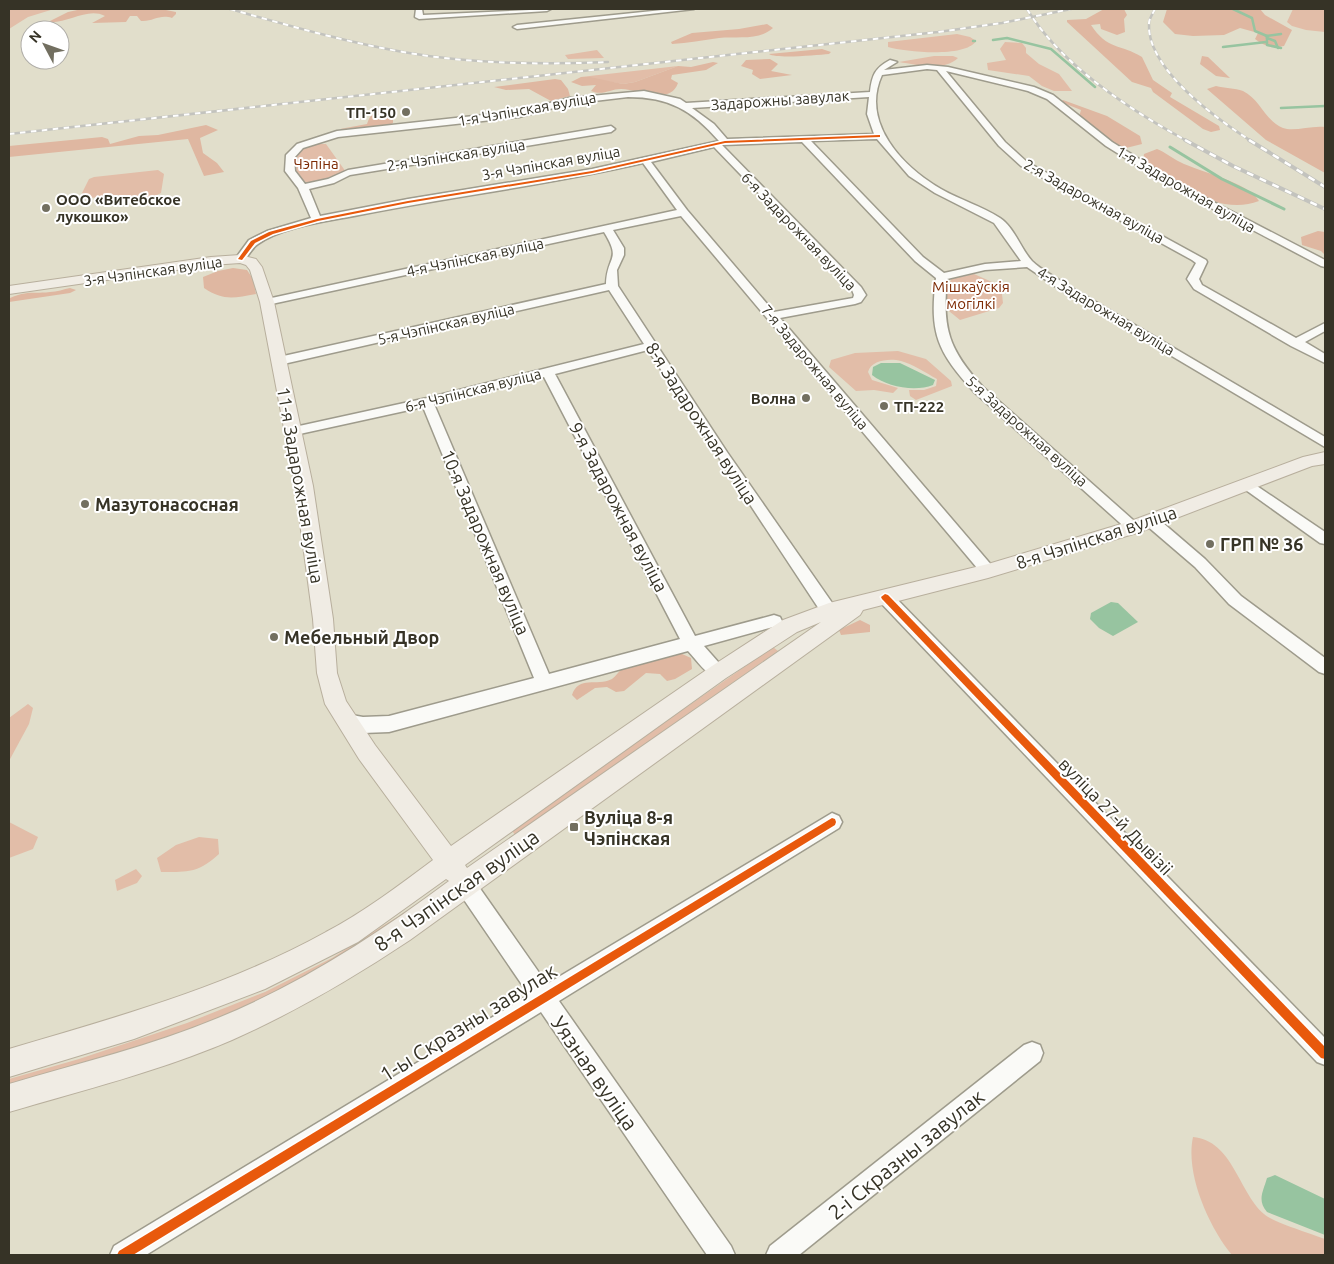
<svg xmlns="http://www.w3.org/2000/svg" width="1334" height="1264" font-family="Ubuntu,sans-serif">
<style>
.green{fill:#e2bda8}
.forest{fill:#dfb7a1}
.water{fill:#97c4a0}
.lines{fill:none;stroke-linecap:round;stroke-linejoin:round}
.stream-far1{stroke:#97c4a0;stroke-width:2.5}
.stream{stroke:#97c4a0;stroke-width:3}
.minor-casing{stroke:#9e9b8c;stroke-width:3}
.major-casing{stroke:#b8af9d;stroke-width:2}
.minor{fill:#fafaf7;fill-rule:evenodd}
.major{fill:#f0ece4;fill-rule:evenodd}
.rail-far1-casing{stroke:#c3c3be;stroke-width:2.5}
.rail-casing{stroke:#c3c3be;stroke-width:4}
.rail-far1{stroke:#fff;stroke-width:2;stroke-dasharray:5.5;stroke-linecap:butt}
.rail{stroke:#fff;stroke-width:2.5;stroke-dasharray:7;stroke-linecap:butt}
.cycleway-casing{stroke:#fff;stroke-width:3}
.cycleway{fill:#e8590c;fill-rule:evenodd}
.poi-dot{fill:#726f60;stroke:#fff;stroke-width:2}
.labels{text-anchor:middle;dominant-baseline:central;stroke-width:4;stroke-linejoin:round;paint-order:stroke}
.far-street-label{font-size:15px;fill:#363326;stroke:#fff}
.far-poi-label{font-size:15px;font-weight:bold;fill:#363326;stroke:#fff;text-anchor:end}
.far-park-label{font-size:15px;fill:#7d2a04;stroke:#fff}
.street-label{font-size:18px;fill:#363326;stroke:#fff}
.poi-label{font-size:18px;font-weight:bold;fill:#363326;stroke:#fff;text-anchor:start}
.near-street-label{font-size:21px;fill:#363326;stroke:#fff}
</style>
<rect width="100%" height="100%" fill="#e1decb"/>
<!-- green -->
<g class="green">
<polygon points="54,9 28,17 9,29 9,10"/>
<polygon points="1293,9 1325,9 1325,32 1306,30 1292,26 1287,22"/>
<path d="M957,34L970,37L976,41C965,58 906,52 888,47V42Z"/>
<polygon points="1005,42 1022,43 1026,48 1026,53 1039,64 1059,74 1072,91 1054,91 1042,86 1029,76 988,70 987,63 1006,60 1000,49"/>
<polygon points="597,50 604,58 568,59 565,55"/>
<path d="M934,56H953L958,58C943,72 918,65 899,62Z"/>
<polygon points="678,66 635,82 623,84 581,77"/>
<path d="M315,144H326L346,172L329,180L307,183C294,174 292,163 298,149Z"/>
<polygon points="158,170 164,174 161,193 147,200 121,202 123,195 89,198 82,193 89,179 94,177"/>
<polygon points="974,274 1001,286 1003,303 999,308 960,320 944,307 951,279"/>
<path d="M898,351L926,359L951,381L952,386L916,400L910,396L909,390H924L936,386L937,379C926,373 913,364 901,361C890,358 871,360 868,372L872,380L898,388L893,393L874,390L856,391L829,367L831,360L855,353Z"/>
<polygon points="773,647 778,651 515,835 511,829"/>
<polygon points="28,704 33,708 29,724 9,761 9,718"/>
<polygon points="9,822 38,837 33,849 9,858"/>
<path d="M199,837L218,839L219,854C198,873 189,872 161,872L157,858L176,845Z"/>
<polygon points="136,869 142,876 137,883 117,891 115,880"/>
<polygon points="405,912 408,918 267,999 188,1031 9,1087 9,1079 79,1059 187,1023 265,992 332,958"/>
<path d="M1193,1137C1233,1141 1238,1191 1264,1214C1273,1222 1312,1234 1325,1239V1255H1232C1209,1227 1185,1174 1193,1137Z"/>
</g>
<!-- forest -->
<g class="forest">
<path d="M82,9H161L176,12V14L172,18C159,14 153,22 141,21L137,16H130L126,22L92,23L105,16C87,7 68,24 48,22L68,12Z"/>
<path d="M1104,9H1124L1127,15L1124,19L1125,32L1117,35L1101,29L1100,24L1091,25C1107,50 1121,44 1142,57L1153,80L1172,93L1170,97L1219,126L1220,130L1211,132L1203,129L1153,92L1151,88L1132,82L1067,22V20L1086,19Z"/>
<path d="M1167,9H1260L1265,15L1292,30L1284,46C1273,49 1264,46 1255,39L1258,33L1240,28L1224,35L1193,36L1175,34L1163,22Z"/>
<path d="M767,24L773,28C759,41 737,36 719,38C703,40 688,43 672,44L671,42L692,33L739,29Z"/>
<path d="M822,49L831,52L829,54C817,55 777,59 769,54Z"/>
<polygon points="1202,56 1208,57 1230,78 1216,76 1200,64"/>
<polygon points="770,59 778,64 771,71 792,75 760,79 752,74 753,70 741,66 746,60"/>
<path d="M713,62L718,63L706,70L672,75L671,79L678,83C670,106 638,89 621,89C610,89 603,96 591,91L596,85L582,86L571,82L581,77H590L623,84L635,82L678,66L691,67Z"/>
<polygon points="555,79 561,80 568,89 570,96 551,101 529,89 506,90 494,87"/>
<path d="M1216,86C1224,88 1235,88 1243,91C1260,99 1265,121 1283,128C1294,132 1312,125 1325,127V173L1266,140L1207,89Z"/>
<polygon points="1063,100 1107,116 1140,136 1142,144 1126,148 1117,145 1079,117 1081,110 1061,102"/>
<path d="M386,109L393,112V123L384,128L340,129L367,124C370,114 376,110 386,109Z"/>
<polygon points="206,125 218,130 200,138 203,153 217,163 224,172 204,176 188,139 9,157 9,146 102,137 108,139 110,144 139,136 158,135"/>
<path d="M1157,149C1165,152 1172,158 1180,162C1200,172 1248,182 1259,201C1218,217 1176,182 1143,161L1144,154Z"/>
<polygon points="1318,231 1325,232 1325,255 1321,251 1302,245 1301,237"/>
<path d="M233,268L247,270L253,279L256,294C234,298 223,301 204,288L203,277L218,271Z"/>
<path d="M70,288L76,290L70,293L9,302L10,298C28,290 33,294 50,292C57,292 64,289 70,288Z"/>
<polygon points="860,620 870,625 870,632 841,635 839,630"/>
<path d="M680,653L691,658L692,669L675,679L667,681L660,674L646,673L624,691L616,692L607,687L595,688L577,700L572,695C579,675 596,687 612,679C616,676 619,671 623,668C640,659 662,657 680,653Z"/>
</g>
<!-- water -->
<g class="water">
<path d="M881,363H900L935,380L933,385C915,392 887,387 872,375L873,367Z"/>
<polygon points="1111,602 1118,603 1138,622 1113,636 1099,628 1090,619 1091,613"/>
<path d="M1275,1175L1325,1199V1235L1267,1212C1257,1200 1263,1192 1267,1178Z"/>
</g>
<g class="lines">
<!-- stream-far1 -->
<g class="stream-far1">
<polyline points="1233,9 1252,18 1255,31 1267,36 1267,45 1281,48"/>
<polyline points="1266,36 1281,34"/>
<polyline points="1267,38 1275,41 1278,48"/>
<polyline points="993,40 1007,38 1051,49 1095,87"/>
<polyline points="973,41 975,41"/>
<polyline points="1223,47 1266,42"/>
<polyline points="1281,108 1325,106"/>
</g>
<!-- stream -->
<polyline class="stream" points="1170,147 1222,179 1284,209"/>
<!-- minor casing -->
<g class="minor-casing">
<g id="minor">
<polygon points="416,9 422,9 423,15 551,9 547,11 419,19 415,17"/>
<polygon points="672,9 694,9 517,29 513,27 517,25"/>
<path d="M890,60L897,62L884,70L927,65L948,67L1034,87L1053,95L1112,142L1181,185L1325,260V267L1321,266L1175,189L1106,146L1047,99L1028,91L946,71L1005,142L1027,162L1206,260L1207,262L1199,279L1202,285L1296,338L1325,323V331L1305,342L1325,354V363L1291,346L1194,289L1187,279L1196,263L1192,260L1021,166L999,146L937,70L927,69L882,75C860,123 903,167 941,189C960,200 982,206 1000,218C1014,227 1021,249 1032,261C1041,270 1056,277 1067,285L1325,437V447L1059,289L1027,267L985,270L947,279C942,329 949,350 983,387L1141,527L1139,531H1129L975,393C937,352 929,333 936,278L915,261L802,142L722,145L861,287L866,295L861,302L855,304L780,318L993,567L996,571L993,575H983L681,216L613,230L624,248V255L617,270L618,286L727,452L835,607L837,611L835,615L829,617L823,615L648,350L555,374L695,636L774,615L780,617L782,621L780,625L704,646L727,672L725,677C710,682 697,660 688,651L389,732L363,733L340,726L337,721L340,716L346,714L363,717L389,716L534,678L423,407L295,435L288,431L290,428L427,398L644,344L609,290L279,365L273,361L279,357L606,284C607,255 622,261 604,232L267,305L261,302L267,299L677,210L643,163C549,185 454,196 359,215C330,221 283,226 258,244C252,248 248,256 244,261H236L235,259L249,240L267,231L311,218L298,188L285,171L286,155L297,144L337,131L519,111L569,98L644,91L680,99L686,103L870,92C872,75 875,68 890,60ZM628,97C669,97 692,110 719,141L592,169L408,199L320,216L309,189L334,183L350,175L611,132L615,129L611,126L348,170L328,179L305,184L295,171L294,158L303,148L338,137L519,117L569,104ZM869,97L867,114L874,134L727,139L714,124L692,108ZM877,139L909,176L935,193L994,223L1021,261L985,264L944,273L923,257L811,141ZM714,147L852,290L854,295L853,298L774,312L687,210L651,162ZM544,377L680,639L549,674L434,404Z"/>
<polygon points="1248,480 1325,532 1325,544 1320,543 1243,488 1241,485 1243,482"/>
<polygon points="1151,516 1156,517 1205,559 1241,596 1325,658 1325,674 1319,672 1229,604 1195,567 1146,525 1144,521 1146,517"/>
<polygon points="885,591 891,593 1325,1038 1325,1065 1317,1062 879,601 877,597 879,593"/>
<polygon points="832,813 839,816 842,822 839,828 559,1001 731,1246 735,1255 707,1255 541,1012 146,1255 110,1255 114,1246 529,995 458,891 455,884 458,877 465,874 472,877 547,984"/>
<polygon points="1032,1042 1040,1045 1043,1053 1040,1061 799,1255 766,1255 770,1246 1024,1045"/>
</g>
</g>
<!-- major casing -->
<g class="major-casing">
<path id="major" d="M240,255L256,259L262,267L274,302L313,486L333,619L337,673L346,701L375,745L451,846L712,666L783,620L829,603L988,564L1128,522L1303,457L1325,452V464L1312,466L1140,532L988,578L863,610L860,615L410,940C353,978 295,1012 232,1040C160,1071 84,1090 9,1112V1084C79,1063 151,1046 218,1018C301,984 378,934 449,881L446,879L358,942L265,989L134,1039L9,1077V1049C117,1017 227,987 326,932C364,912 398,886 433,860L359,759L325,704L317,673L313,619L295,486L260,302L250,270L246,265L240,263L211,265L9,294V286L211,257ZM821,622L467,868L465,865L726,678L797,632Z"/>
</g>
<!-- minor -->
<use href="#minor" class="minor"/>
<!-- major -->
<use href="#major" class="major"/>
<!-- rail-far1 casing -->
<g class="rail-far1-casing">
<g id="rail-far1">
<path d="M230,9C287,25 345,42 403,52C471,64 540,65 608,62"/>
<path d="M1027,9C1061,65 1130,110 1187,141"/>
<path d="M1155,9C1153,13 1149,19 1149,23C1146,69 1217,119 1251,141"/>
<polyline points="9,134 938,32 1002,23 1071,9"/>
</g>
</g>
<!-- rail casing -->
<g class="rail-casing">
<g id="rail">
<polyline points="1185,140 1233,166 1325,209"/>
<polyline points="1249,140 1325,187"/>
</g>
</g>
<!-- rail-far1 -->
<use href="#rail-far1" class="rail-far1"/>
<!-- rail -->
<use href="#rail" class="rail"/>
<!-- cycleway casing -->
<g class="cycleway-casing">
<g id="cycleway">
<polygon points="879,135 880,135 880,137 725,143 592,173 408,203 318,221 273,234 255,243 242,260 238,259 251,241 269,232 317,219 408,201 592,171 725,141"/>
<polygon points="885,594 888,595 1325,1047 1325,1059 1321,1058 882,599 881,597"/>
<polygon points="832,818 835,819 836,822 835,825 133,1255 117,1255 119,1251"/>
</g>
</g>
<!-- cycleway -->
<use href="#cycleway" class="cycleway"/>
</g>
<!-- markers -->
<g class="poi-dot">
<circle cx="406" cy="112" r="5"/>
<circle cx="46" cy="208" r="5"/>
<circle cx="806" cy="398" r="5"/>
<circle cx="884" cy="406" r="5"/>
<circle cx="85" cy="504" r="5"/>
<circle cx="1210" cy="544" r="5"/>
<circle cx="274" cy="637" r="5"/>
<rect x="569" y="822" width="10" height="10" rx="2.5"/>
</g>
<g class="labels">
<!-- far-street labels -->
<g class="far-street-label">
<text transform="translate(780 100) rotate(-4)">Задарожны завулак</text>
<text transform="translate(527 109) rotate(-10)">1-я Чэпінская вуліца</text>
<text transform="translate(456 155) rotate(-9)">2-я Чэпінская вуліца</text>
<text transform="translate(551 163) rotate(-10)">3-я Чэпінская вуліца</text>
<text transform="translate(1186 189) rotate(30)">1-я Задарожная вуліца</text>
<text transform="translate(1094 201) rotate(29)">2-я Задарожная вуліца</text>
<text transform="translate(799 231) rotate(46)">6-я Задарожная вуліца</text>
<text transform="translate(475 257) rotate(-12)">4-я Чэпінская вуліца</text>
<text transform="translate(153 271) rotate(-8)">3-я Чэпінская вуліца</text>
<text transform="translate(1106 311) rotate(31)">4-я Задарожная вуліца</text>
<text transform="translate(446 324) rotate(-13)">5-я Чэпінская вуліца</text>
<text transform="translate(815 367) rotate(50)">7-я Задарожная вуліца</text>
<text transform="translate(473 390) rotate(-14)">6-я Чэпінская вуліца</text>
<text transform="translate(1027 431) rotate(42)">5-я Задарожная вуліца</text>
</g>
<!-- far-poi labels -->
<g class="far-poi-label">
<text x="396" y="112">ТП-150</text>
<text x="56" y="199" text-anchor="start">ООО «Витебское<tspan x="56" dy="17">лукошко»</tspan></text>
<text x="796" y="398">Волна</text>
<text x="894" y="406" text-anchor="start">ТП-222</text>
</g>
<!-- far-park labels -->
<g class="far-park-label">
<text x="316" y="163">Чэпіна</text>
<text x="971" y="286">Мішкаўскія<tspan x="971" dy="17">могілкі</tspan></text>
</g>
<!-- street labels -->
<g class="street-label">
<text transform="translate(702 423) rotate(57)">8-я Задарожная вуліца</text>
<text transform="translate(301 485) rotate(80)">11-я Задарожная вуліца</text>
<text transform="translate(619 507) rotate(62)">9-я Задарожная вуліца</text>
<text transform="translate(1096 537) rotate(-18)">8-я Чэпінская вуліца</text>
<text transform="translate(486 542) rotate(67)">10-я Задарожная вуліца</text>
<text transform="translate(1116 816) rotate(46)">вуліца 27-й Дывізіі</text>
</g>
<!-- poi labels -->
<g class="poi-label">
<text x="95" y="504">Мазутонасосная</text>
<text x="1220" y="544">ГРП № 36</text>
<text x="284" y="637">Мебельный Двор</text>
<text x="584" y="817">Вуліца 8-я<tspan x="584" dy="21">Чэпінская</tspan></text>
</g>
<!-- near-street labels -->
<g class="near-street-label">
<text transform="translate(456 890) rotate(-35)">8-я Чэпінская вуліца</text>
<text transform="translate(468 1022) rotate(-32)">1-ы Скразны завулак</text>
<text transform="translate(595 1073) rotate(55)">Уязная вуліца</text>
<text transform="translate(906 1154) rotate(-39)">2-і Скразны завулак</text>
</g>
</g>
<!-- border -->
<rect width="1334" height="1264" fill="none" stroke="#363326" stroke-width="20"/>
<!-- north arrow -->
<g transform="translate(45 45) rotate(311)"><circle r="24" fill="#ffffff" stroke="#afada8"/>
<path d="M0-4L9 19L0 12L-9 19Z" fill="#726f60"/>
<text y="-8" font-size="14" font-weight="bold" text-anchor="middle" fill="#363326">N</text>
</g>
</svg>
